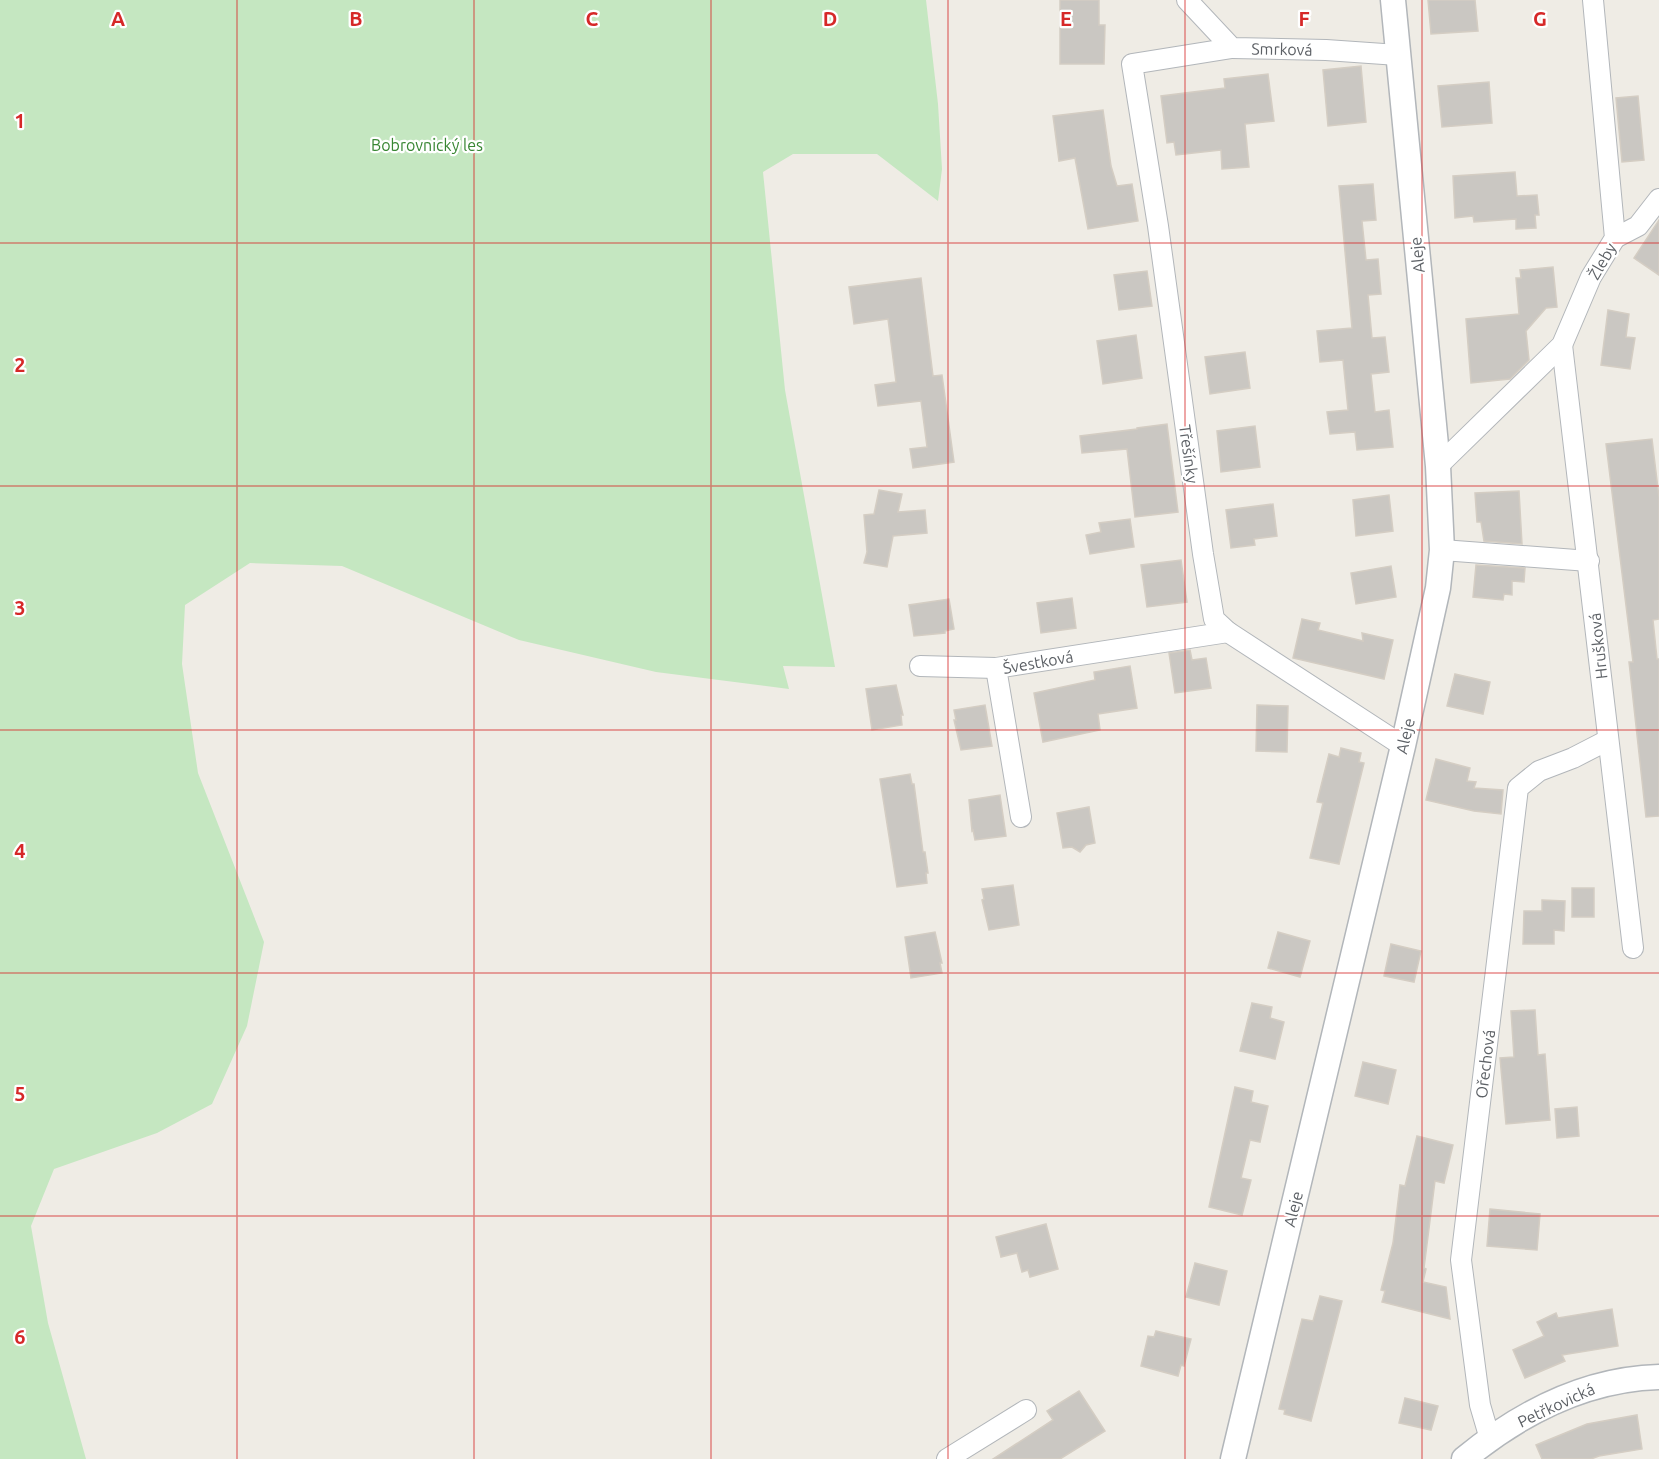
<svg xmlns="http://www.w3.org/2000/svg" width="1659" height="1459" font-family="Ubuntu,sans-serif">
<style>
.green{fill:#c5e7c1}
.building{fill:#cac7c2;stroke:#d4cdc3;stroke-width:1.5}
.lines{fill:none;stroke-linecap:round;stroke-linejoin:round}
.minor-casing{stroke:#b2b6ba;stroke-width:22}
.tertiary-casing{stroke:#b2b6ba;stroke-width:27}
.minor{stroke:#fff;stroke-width:20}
.tertiary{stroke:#fff;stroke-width:24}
.grid{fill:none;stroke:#d62828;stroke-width:1.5;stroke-opacity:0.55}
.labels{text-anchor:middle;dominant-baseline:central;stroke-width:4.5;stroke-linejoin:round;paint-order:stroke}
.street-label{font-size:16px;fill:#5d6166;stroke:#fff}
.park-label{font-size:16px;fill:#388633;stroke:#fff}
.grid-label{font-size:20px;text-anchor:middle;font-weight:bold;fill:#d62828;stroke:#fff;stroke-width:4.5;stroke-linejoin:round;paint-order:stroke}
</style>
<rect width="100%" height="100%" fill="#efece5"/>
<!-- green -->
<polygon class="green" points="0,0 926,0 938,104 942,169 938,201 877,154 793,154 763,172 785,390 835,667 783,666 789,689 656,672 519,640 342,566 250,563 185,605 182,664 198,773 264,942 247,1026 212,1104 157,1133 54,1169 31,1226 48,1323 86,1459 0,1459"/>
<!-- building -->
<g class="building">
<polygon points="1060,0 1099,0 1099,25 1105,25 1104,64 1060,64"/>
<polygon points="1428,0 1475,0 1478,31 1431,34"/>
<polygon points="1361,66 1366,122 1328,126 1323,70"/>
<polygon points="1268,74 1274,121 1245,124 1249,167 1222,169 1221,150 1176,155 1174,142 1167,143 1161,96 1225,88 1224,79"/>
<polygon points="1489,82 1492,123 1442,127 1438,86"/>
<polygon points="1638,96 1644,160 1622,162 1616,98"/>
<polygon points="1103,110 1111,166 1117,186 1132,184 1138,221 1088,229 1075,158 1059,161 1053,116"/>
<polygon points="1515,172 1517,196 1537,195 1539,215 1535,215 1536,228 1516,229 1516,219 1474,222 1473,216 1455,218 1453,176"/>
<polygon points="1373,184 1376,220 1362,221 1366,260 1378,259 1381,294 1368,295 1372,338 1385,337 1389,372 1371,374 1375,412 1389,410 1393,447 1357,450 1355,432 1330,434 1327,412 1348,410 1343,360 1320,362 1317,331 1352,328 1339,186"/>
<polygon points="1659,220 1659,275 1634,258"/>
<polygon points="1553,267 1557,307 1546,308 1526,331 1529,360 1510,379 1471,383 1466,319 1519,314 1516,278 1521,278 1520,270"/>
<polygon points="1147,271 1152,306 1119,310 1114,275"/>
<polygon points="921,278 933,376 942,375 954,462 913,468 910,449 927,447 921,401 878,406 875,385 896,382 888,319 854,324 849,287"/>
<polygon points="1608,310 1629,314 1626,337 1635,338 1630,369 1601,365"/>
<polygon points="1136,335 1142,378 1103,384 1097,341"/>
<polygon points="1245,352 1250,388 1210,394 1205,357"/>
<polygon points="1167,424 1178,512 1135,517 1127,449 1082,453 1080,436 1137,429 1137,428"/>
<polygon points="1255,426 1260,467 1221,472 1217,431"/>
<polygon points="1652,439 1659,497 1659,619 1653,620 1657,659 1659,659 1659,816 1646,817 1629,662 1633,662 1606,444"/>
<polygon points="879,490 902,494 898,512 925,510 927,533 893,536 887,567 864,563 867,552 864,515 874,514"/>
<polygon points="1519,491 1522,544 1484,541 1481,522 1477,522 1475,493"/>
<polygon points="1389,495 1393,531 1356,536 1353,500"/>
<polygon points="1273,504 1277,536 1254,539 1255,545 1231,548 1226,510"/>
<polygon points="1130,519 1134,547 1090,554 1086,535 1101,532 1099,523"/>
<polygon points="1181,560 1187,602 1147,607 1141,565"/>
<polygon points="1476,565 1525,568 1524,582 1512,581 1512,595 1504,594 1503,600 1473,597"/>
<polygon points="1391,566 1396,597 1356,604 1351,573"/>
<polygon points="1072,598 1076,628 1041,633 1037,603"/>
<polygon points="949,599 954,629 945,631 945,633 914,636 909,605"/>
<polygon points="1302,619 1320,623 1318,630 1363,641 1362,633 1393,640 1384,679 1293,658"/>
<polygon points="1190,650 1192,660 1206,658 1211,688 1175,693 1169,653"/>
<polygon points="1130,666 1137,708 1098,714 1100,730 1043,742 1034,693 1095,680 1094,672"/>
<polygon points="1455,674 1490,682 1483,714 1447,706"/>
<polygon points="896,685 903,715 901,715 902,725 872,730 866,689"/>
<polygon points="985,705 992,746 961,750 954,720 956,720 954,710"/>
<polygon points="1257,705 1288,706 1287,752 1256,751"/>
<polygon points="1341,748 1361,753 1359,762 1364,763 1339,864 1310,858 1323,803 1317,802 1329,754 1339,757"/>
<polygon points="1436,759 1470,768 1467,781 1476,782 1474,788 1503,790 1501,814 1474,811 1426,800"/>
<polygon points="910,774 912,784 914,784 923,852 925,852 928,873 926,873 927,883 897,887 880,779"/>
<polygon points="1000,795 1006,836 975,840 973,830 972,831 969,800"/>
<polygon points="1089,807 1095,843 1086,845 1080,852 1072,847 1063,848 1057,813"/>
<polygon points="1013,885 1019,925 989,930 982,900 984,899 982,889"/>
<rect x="1572" y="888" width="22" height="29"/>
<polygon points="1542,900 1565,901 1564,931 1554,930 1554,944 1523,944 1524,911 1542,911"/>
<polygon points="935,932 942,963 940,963 942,973 911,978 905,937"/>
<polygon points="1278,932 1310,941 1300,977 1268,968"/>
<polygon points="1391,944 1421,951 1414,982 1384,976"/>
<polygon points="1252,1003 1272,1007 1270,1018 1284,1022 1275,1059 1240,1051"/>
<polygon points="1535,1010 1538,1055 1545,1054 1550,1120 1506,1124 1500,1058 1514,1057 1511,1011"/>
<polygon points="1363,1062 1396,1070 1388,1104 1355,1096"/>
<polygon points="1235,1087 1253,1091 1251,1102 1268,1106 1260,1142 1250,1140 1241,1178 1251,1180 1242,1215 1209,1207"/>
<polygon points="1577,1107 1579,1136 1557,1138 1555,1109"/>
<polygon points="1417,1136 1453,1145 1444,1183 1435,1181 1424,1268 1426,1269 1423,1282 1446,1287 1450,1319 1382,1302 1385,1291 1381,1290 1393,1243 1400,1185 1405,1186"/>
<polygon points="1490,1209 1540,1214 1537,1250 1487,1246"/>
<polygon points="1046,1224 1058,1269 1030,1277 1028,1270 1022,1272 1017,1253 1001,1257 996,1237"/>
<polygon points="1195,1263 1227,1271 1219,1305 1186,1297"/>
<polygon points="1320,1296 1342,1301 1311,1421 1284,1414 1285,1410 1279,1409 1302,1319 1313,1321"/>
<polygon points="1612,1309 1618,1346 1562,1355 1565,1361 1525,1378 1513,1350 1544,1336 1537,1322 1556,1313 1558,1318"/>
<polygon points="1156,1331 1191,1339 1184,1366 1181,1365 1178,1376 1141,1366 1148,1336 1154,1337"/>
<polygon points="1079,1391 1105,1431 1060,1459 993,1459 1053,1420 1047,1411"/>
<polygon points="1405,1398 1438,1406 1431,1430 1399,1423"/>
<polygon points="1637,1415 1642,1449 1599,1456 1591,1459 1542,1459 1536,1445 1587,1424"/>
</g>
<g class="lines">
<!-- minor casing -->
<g class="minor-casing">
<g id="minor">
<polyline points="1187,0 1232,48 1326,50 1398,55"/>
<polyline points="1232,48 1132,64 1158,226 1203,554 1214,619 1228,632 1403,746"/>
<polyline points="1615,238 1638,226 1659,199"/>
<polyline points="1562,345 1633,948"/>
<polyline points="1438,466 1562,345 1591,277 1615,238 1593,0"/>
<polyline points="1442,550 1589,561"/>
<polyline points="920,666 996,668"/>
<polyline points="1021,817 996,668 1228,632"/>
<polyline points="1490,1439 1480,1405 1461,1260 1518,788 1539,771 1573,758 1608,740"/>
<polyline points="947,1459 1026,1410"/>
</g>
</g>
<!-- tertiary casing -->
<g class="tertiary-casing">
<g id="tertiary">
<polyline points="1233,1459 1403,746 1438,588 1442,550 1438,466 1393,0"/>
<path d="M1464,1459C1520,1413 1586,1379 1659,1377"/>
</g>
</g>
<!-- minor -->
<use href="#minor" class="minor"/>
<!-- tertiary -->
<use href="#tertiary" class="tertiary"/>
</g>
<!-- grid -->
<path class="grid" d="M237,0V1459M474,0V1459M711,0V1459M948,0V1459M1185,0V1459M1422,0V1459M0,243H1659M0,486H1659M0,730H1659M0,973H1659M0,1216H1659"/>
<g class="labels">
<!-- street labels -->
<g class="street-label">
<text transform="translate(1282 49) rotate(1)">Smrková</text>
<text transform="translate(1417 255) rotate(-96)">Aleje</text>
<text transform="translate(1602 261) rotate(-60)">Žleby</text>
<text transform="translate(1189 454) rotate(82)">Třešínky</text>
<text transform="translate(1598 646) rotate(-96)">Hrušková</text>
<text transform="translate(1038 662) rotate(-10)">Švestková</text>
<text transform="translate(1405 736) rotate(-77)">Aleje</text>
<text transform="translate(1485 1064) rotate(-83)">Ořechová</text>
<text transform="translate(1293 1209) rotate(-76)">Aleje</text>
<text transform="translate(1556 1405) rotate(-25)">Petřkovická</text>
</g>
<!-- park labels -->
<g class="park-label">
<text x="427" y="145">Bobrovnický les</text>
</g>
</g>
<g class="grid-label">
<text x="118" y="26">A</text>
<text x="356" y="26">B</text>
<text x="592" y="26">C</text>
<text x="830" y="26">D</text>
<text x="1066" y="26">E</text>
<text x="1304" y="26">F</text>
<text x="1540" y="26">G</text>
<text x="20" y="128">1</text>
<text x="20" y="372">2</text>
<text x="20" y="615">3</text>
<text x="20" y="858">4</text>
<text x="20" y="1101">5</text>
<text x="20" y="1344">6</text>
</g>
</svg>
